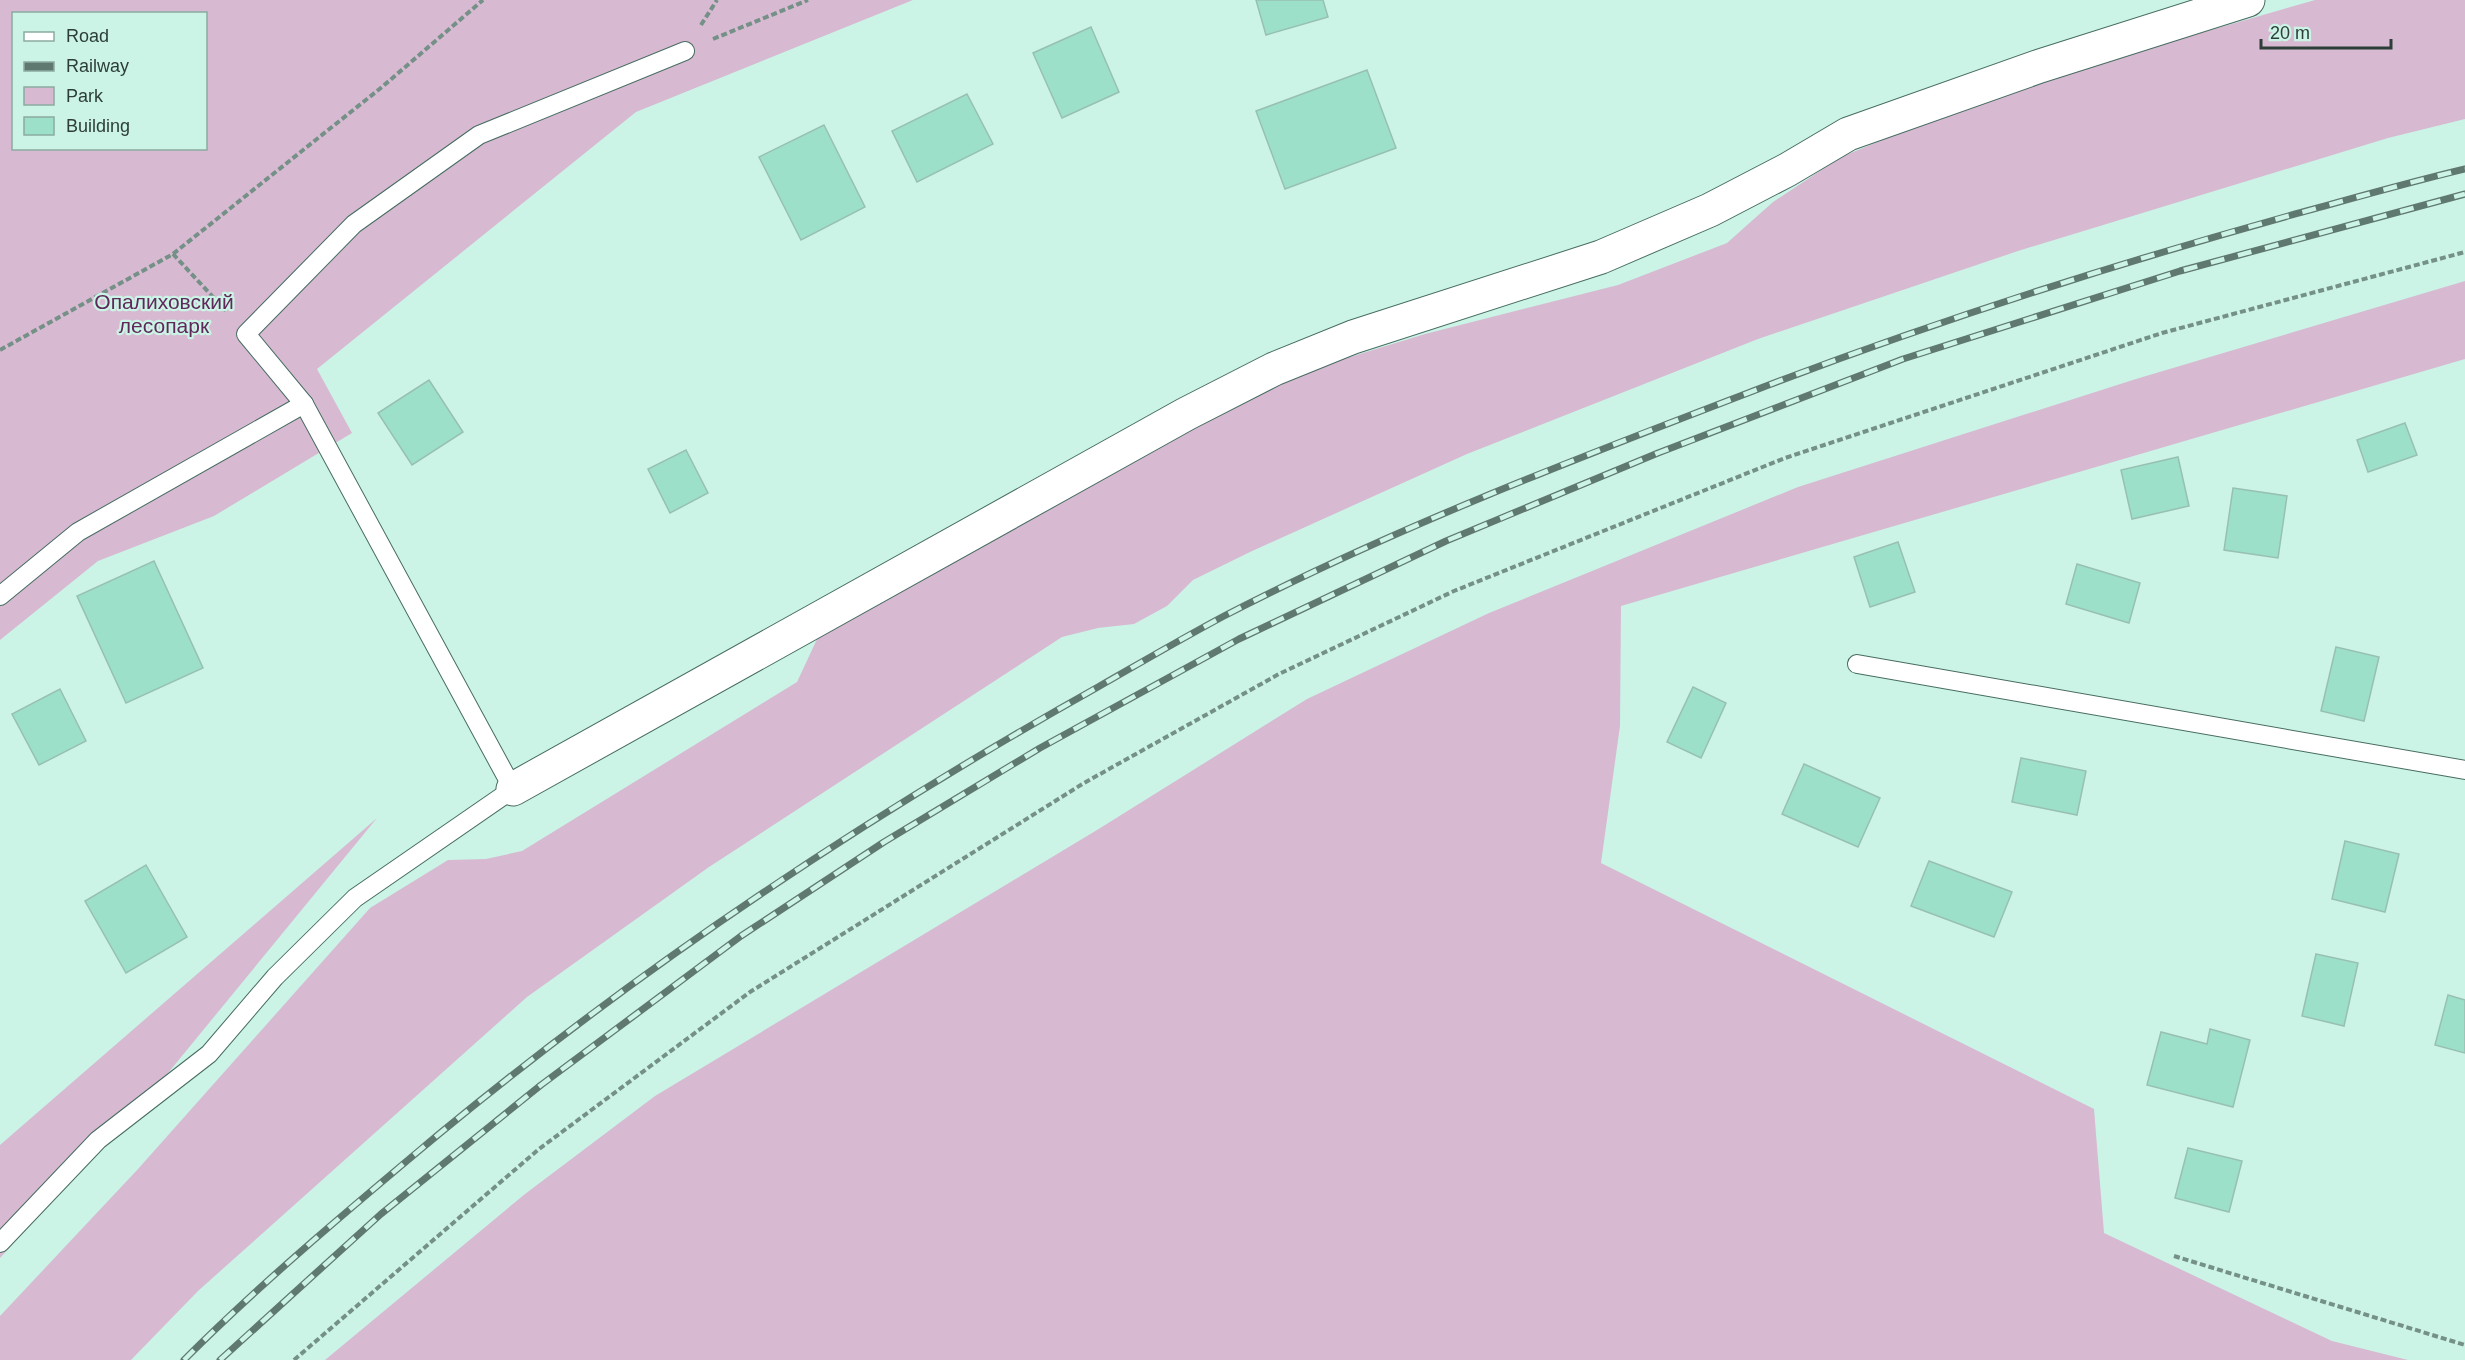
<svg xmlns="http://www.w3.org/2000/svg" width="2465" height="1360" font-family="Arial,sans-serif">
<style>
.green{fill:#d7bad1;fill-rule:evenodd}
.building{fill:#9ce0ca;stroke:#98c0b2;stroke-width:1.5}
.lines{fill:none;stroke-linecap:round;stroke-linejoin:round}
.service-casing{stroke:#476c61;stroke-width:20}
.minor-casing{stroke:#476c61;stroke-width:35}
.path{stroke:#749087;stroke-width:4;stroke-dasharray:6 3;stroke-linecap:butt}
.service{stroke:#fff;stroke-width:18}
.minor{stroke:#fff;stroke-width:33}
.rail-casing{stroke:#607970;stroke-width:7}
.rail{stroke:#cbf4e6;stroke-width:4.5;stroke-dasharray:14;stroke-linecap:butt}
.labels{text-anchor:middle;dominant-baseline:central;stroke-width:4.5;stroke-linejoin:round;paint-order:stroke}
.park-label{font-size:21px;fill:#61295a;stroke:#cbf4e6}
</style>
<rect width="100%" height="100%" fill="#cbf4e6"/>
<!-- green -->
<g class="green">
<path d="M0,0H913L636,112L317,369L352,433L214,516L98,561L0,640ZM14,14H206V148H14Z"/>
<polygon points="2315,0 2465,0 2465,119 2388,138 2018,251 1758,339 1467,454 1250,552 1193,580 1167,606 1134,624 1098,628 1062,637 709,867 527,997 198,1291 131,1360 0,1360 0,1316 138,1169 370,908 448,860 486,859 522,851 797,682 818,637 914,578 1133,463 1291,375 1425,334 1618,285 1727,243 1773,202 1841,157 1948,113 2079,68"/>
<polygon points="2465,281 2465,359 1621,606 1620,726 1601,863 2094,1109 2104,1233 2332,1341 2408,1360 325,1360 525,1194 655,1096 1097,830 1307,699 1489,613 1798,487 2136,379"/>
<polygon points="377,818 150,1095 0,1258 0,1145"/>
</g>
<!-- building -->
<g class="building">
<polygon points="1256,0 1323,0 1328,17 1266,35"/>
<polygon points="1091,27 1119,92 1062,118 1033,53"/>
<polygon points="1367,70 1396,148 1285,189 1256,111"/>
<polygon points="967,94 993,144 917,182 892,131"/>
<polygon points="824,125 865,207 801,240 759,157"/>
<polygon points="429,380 463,432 412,465 378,413"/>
<polygon points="2405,423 2417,455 2368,472 2357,440"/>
<polygon points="686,450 708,493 670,513 648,469"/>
<polygon points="2178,457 2189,506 2132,519 2121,470"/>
<polygon points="2233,488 2287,496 2278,558 2224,550"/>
<polygon points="1898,542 1915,592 1870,607 1854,557"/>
<polygon points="154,561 203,668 126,703 77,596"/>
<polygon points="2077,564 2140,583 2129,623 2066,604"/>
<polygon points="2336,647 2379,657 2364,721 2321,711"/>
<polygon points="1693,687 1726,703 1701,758 1667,742"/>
<polygon points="60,689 86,741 39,765 12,714"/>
<polygon points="2021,758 2086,771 2077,815 2012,802"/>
<polygon points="1804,764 1880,798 1858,847 1782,814"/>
<polygon points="2345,841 2399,854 2385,912 2332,899"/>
<polygon points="1929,861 2012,892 1994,937 1911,906"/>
<polygon points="146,865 187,937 126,973 85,901"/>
<polygon points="2316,954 2358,963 2344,1026 2302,1016"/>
<polygon points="2448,995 2465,1000 2465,1053 2435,1045"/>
<polygon points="2210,1029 2250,1040 2233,1107 2147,1085 2161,1032 2207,1044"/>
<polygon points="2188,1148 2242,1161 2229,1212 2175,1198"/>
</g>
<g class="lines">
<!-- service casing -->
<g class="service-casing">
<g id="service">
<polyline points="0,596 78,532 304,404"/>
<polyline points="1857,664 2465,770"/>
<polyline points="0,1243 98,1140 209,1054 275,977 355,898 513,789 304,404 246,334 354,224 479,135 685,51"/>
</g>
</g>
<!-- minor casing -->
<g class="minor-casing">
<polyline id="minor" points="513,789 1186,414 1274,369 1353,337 1601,257 1710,210 1787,170 1848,134 2040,66 2248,0"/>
</g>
<!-- path -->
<g class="path">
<polyline points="701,25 717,0"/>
<polyline points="713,39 808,0"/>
<polyline points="173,254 226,311"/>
<polyline points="0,350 173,254 382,87 483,0"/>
<polyline points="2174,1256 2465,1345"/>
<polyline points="294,1360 539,1149 750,992 1084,783 1279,674 1454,591 1785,458 2162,333 2465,252"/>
</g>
<!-- service -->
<use href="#service" class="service"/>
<!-- minor -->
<use href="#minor" class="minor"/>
<!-- rail casing -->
<g class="rail-casing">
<g id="rail">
<path d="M184,1360C264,1280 352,1207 439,1134C645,964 866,817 1098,687C1140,663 1181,639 1224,616C1398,526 1583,456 1766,386C1937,321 2112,265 2288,216C2347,200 2406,183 2465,169"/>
<polyline points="220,1360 381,1214 541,1085 741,936 884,842 1040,748 1239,639 1446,541 1658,453 1903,359 2180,271 2465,194"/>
</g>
</g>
<!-- rail -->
<use href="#rail" class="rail"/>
</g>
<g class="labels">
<!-- park labels -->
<g class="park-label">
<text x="164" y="301">Опалиховский<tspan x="164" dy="24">лесопарк</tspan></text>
</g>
</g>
<!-- legend -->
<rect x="12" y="12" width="195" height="138" fill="#cbf4e6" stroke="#8caba0" stroke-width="1.5"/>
<rect x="24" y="32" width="30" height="9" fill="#ffffff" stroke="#8caba0" stroke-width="1.5"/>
<text x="66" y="42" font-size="18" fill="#2d3e38">Road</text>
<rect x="24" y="62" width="30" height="9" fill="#607970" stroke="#8caba0" stroke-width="1.5"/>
<text x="66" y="72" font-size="18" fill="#2d3e38">Railway</text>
<rect x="24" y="87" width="30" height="18" fill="#d7bad1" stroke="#8caba0" stroke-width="1.5"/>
<text x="66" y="102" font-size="18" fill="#2d3e38">Park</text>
<rect x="24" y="117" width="30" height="18" fill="#9ce0ca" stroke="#8caba0" stroke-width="1.5"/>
<text x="66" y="132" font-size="18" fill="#2d3e38">Building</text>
<!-- scale -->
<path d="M2261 39v9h130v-9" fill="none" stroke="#2d3e38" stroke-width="3"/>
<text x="2270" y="39" font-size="18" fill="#2d3e38" stroke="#cbf4e6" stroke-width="4.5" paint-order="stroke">20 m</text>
</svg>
